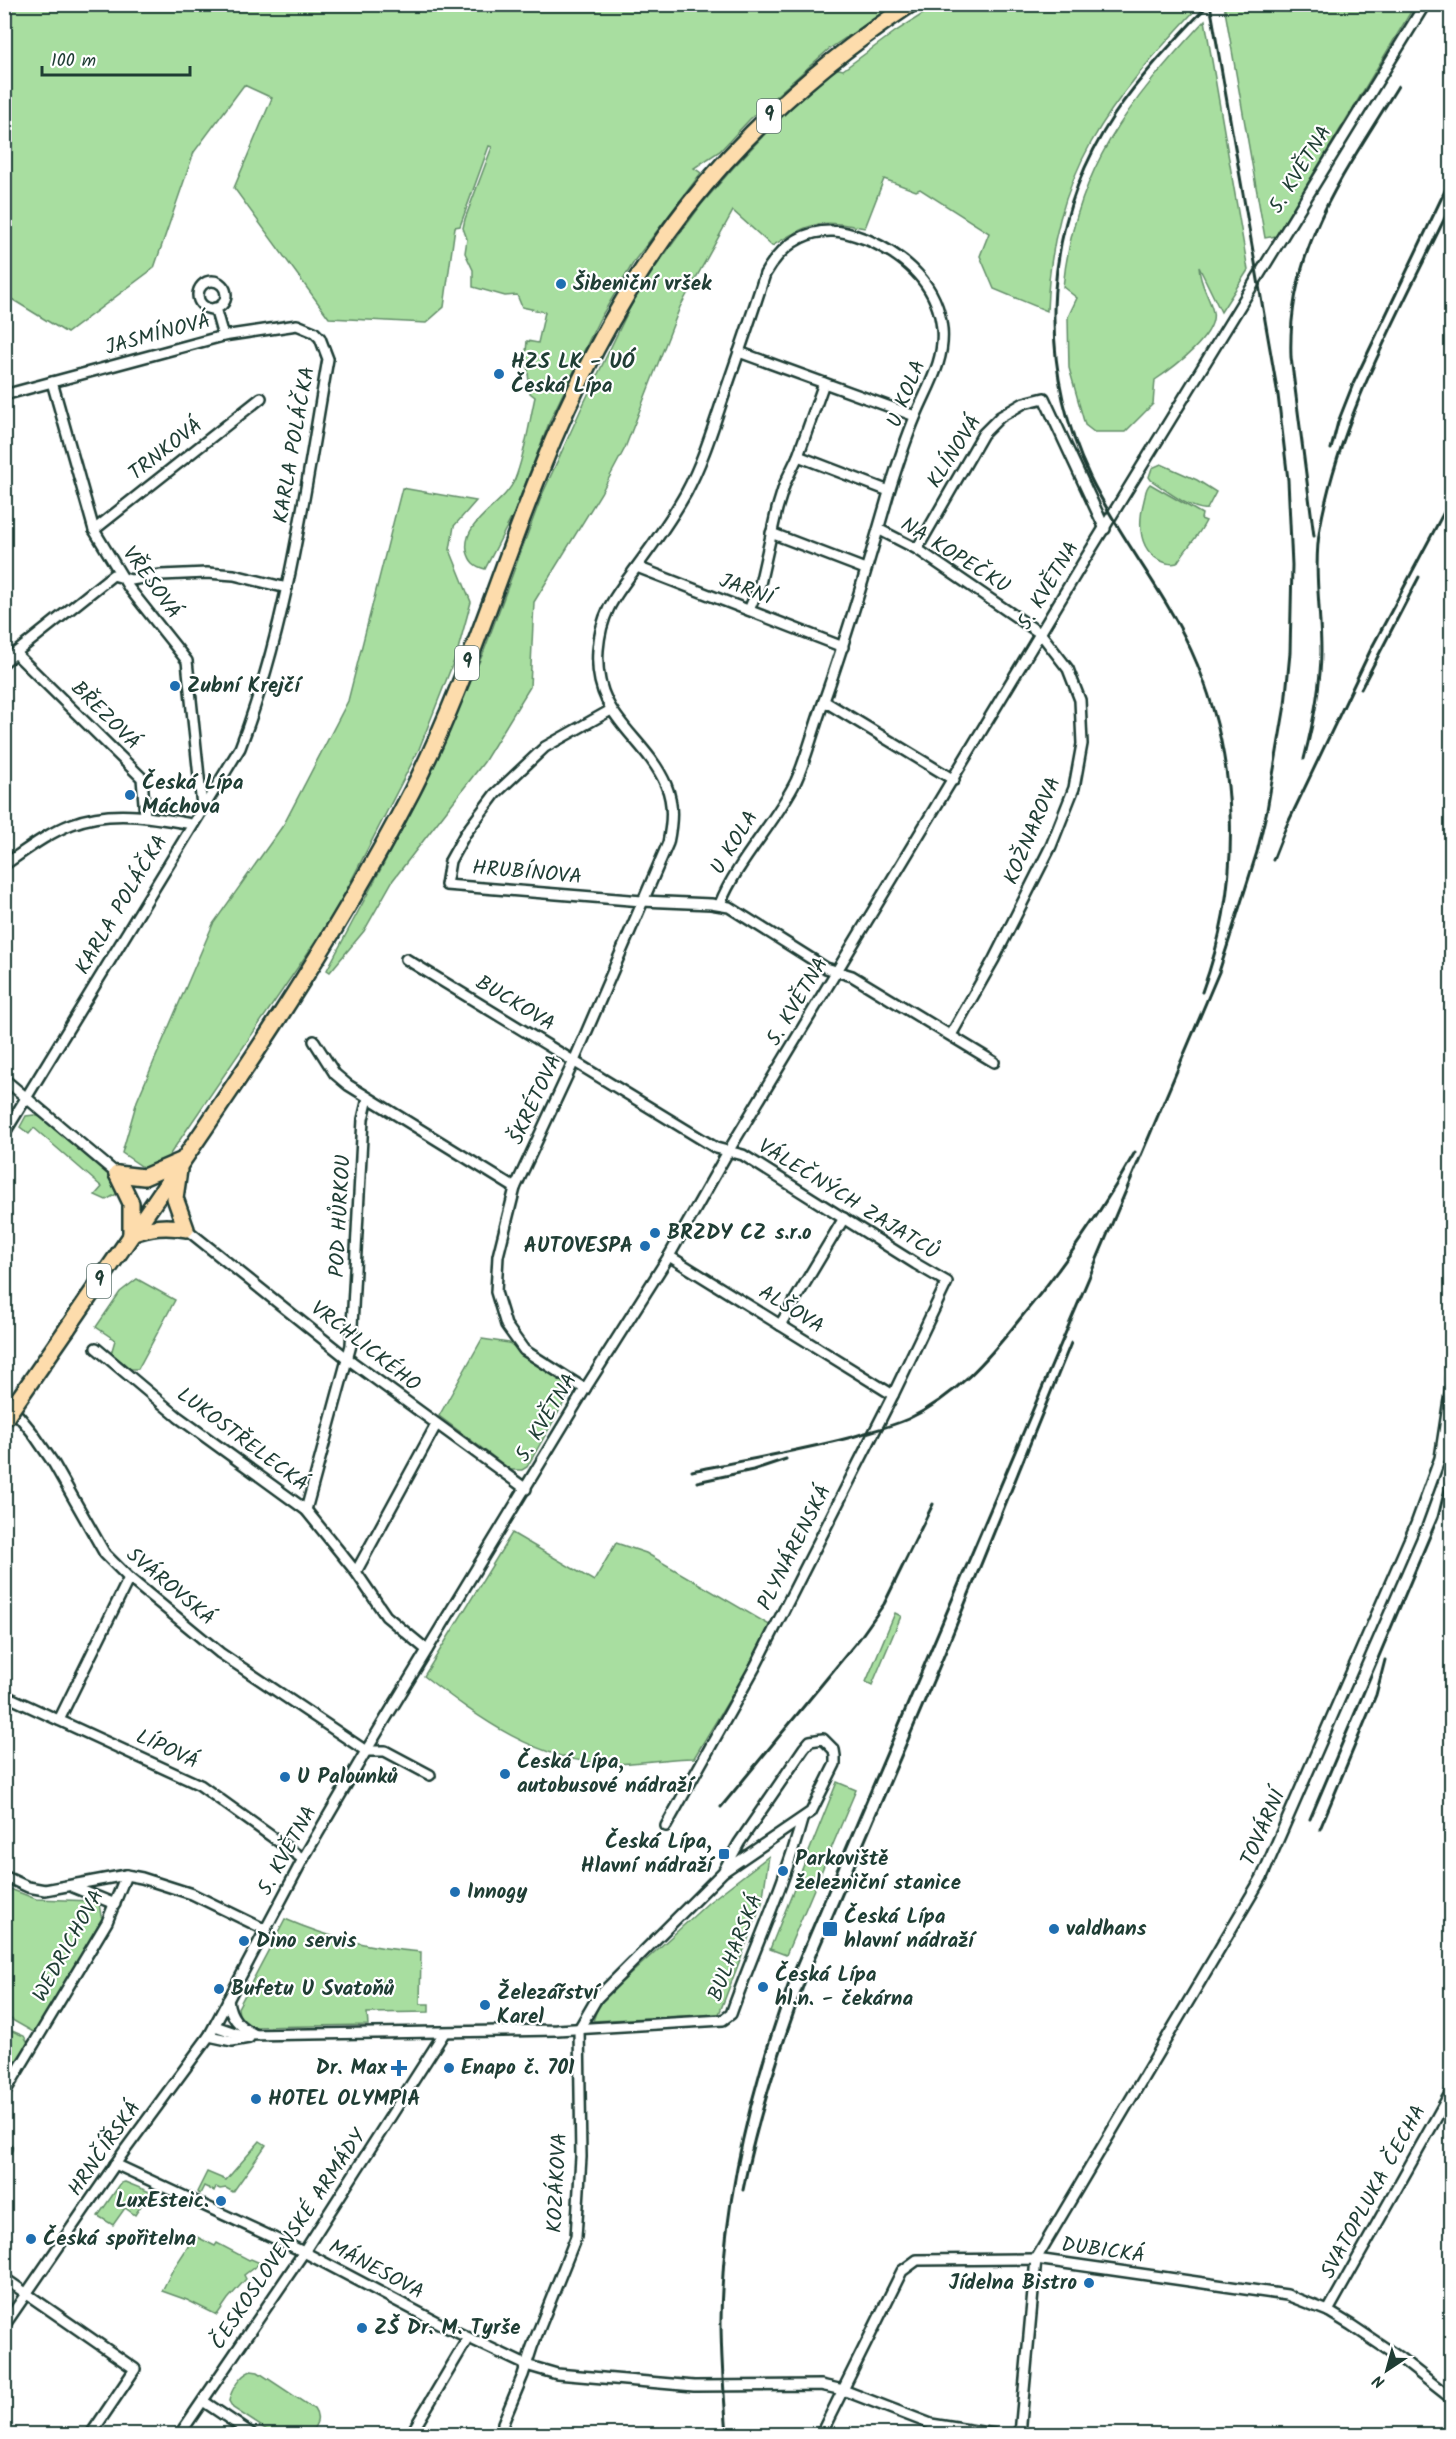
<svg xmlns="http://www.w3.org/2000/svg" width="1456" height="2439" font-family="Kalam,sans-serif">
<style>
.green{fill:#a8dea0;stroke:#648e6a;stroke-width:1.5}
.lines{fill:none;stroke-linecap:round;stroke-linejoin:round}
.stream{stroke:#638ca2;stroke-width:3}
.minor-casing{stroke:#1f3d34;stroke-width:14}
.primary-casing{stroke:#1f3d34;stroke-width:20}
.minor{stroke:#fff;stroke-width:9}
.primary{stroke:#fddcac;stroke-width:15}
.rail{stroke:#1f3d34;stroke-width:3}
.primary-bridge-casing{stroke:#1f3d34;stroke-width:20;stroke-linecap:butt}
.primary-bridge{stroke:#fddcac;stroke-width:15}
.poi-dot{fill:#1f6fb2;stroke:#fff;stroke-width:2}
.labels{text-anchor:middle;dominant-baseline:central;stroke-width:4.5;stroke-linejoin:round;paint-order:stroke}
.shield{fill:#fff;stroke:#627771;stroke-width:1.5}
.shield-label{font-size:20px;font-weight:bold;fill:#1f3d34}
.street-label{font-size:21px;fill:#1f3d34;stroke:#fff}
.poi-label{font-size:21px;font-weight:bold;fill:#1f3d34;stroke:#fff;text-anchor:start}
</style>
<rect width="100%" height="100%" fill="#fff"/>
<filter id="ink" filterUnits="userSpaceOnUse"><feTurbulence type="fractalNoise" baseFrequency=".0167" numOctaves="2"/><feDisplacementMap in="SourceGraphic" scale="12" xChannelSelector="R" yChannelSelector="G"/><feConvolveMatrix kernelMatrix="1 2 1 2 8 2 1 2 1" color-interpolation-filters="sRGB"/></filter>
<g filter="url(#ink)">
<!-- green -->
<g class="green">
<path d="M4,5L5,4L894,5L829,49L750,119L720,151L694,168L701,173L635,260L599,320L551,418L514,513L485,569C474,566 470,562 467,551C462,520 504,506 515,479C525,454 529,424 535,397L530,393L526,352L527,341L538,343L545,312L522,307L517,295L505,296L473,287V270L465,253L467,239L463,228L465,219L492,147L489,146L460,226L455,227L444,307L426,323L329,318L234,188L272,98L244,85L194,152L154,268L67,333L5,295Z"/>
<path d="M937,5H1200C1109,102 1052,172 1047,311L994,289L980,256L989,233L920,189L916,191L884,179L865,228C819,219 811,222 772,246L733,211L680,307L625,448L601,493L534,602L530,687L484,762L393,880L364,931L330,972L327,970L424,788L484,651L542,495L582,407L638,291L701,205L733,168L796,101L835,68L843,70L896,31Z"/>
<polygon points="1224,5 1415,5 1276,236 1265,238"/>
<path d="M1205,20L1248,270L1221,312L1199,267C1200,286 1209,295 1213,312C1218,335 1173,368 1155,380L1153,404L1125,432H1094L1085,425L1069,368L1068,317L1077,298L1063,287C1075,169 1128,103 1205,20Z"/>
<path d="M1161,464L1197,480L1216,492L1207,509C1192,511 1164,489 1151,480L1149,477L1152,468Z"/>
<path d="M1150,484L1202,514L1201,519L1206,521C1198,537 1186,548 1177,563C1171,565 1166,563 1159,560C1136,547 1139,518 1145,496C1146,491 1146,488 1150,484Z"/>
<polygon points="402,488 476,501 454,526 450,550 471,602 457,653 419,749 333,916 166,1160 153,1174 122,1153 137,1101 213,924 284,824 348,701"/>
<polygon points="34,1115 40,1117 107,1174 122,1191 106,1200 95,1195 102,1187 34,1128 29,1134 20,1127 26,1116"/>
<polygon points="137,1279 175,1300 138,1369 130,1369 111,1354 115,1340 96,1327 120,1292"/>
<polygon points="482,1339 509,1343 562,1381 570,1392 527,1467 522,1470 511,1470 439,1416"/>
<path d="M512,1533L594,1581L616,1543L646,1553L773,1627L694,1758C666,1758 639,1764 611,1764C538,1762 480,1719 424,1676Z"/>
<polygon points="895,1613 901,1616 872,1685 866,1682"/>
<polygon points="837,1782 856,1790 786,1955 770,1949"/>
<polygon points="769,1856 762,1903 719,2014 593,2021 599,2004 622,1982 708,1903"/>
<polygon points="5,1887 36,1899 94,1901 99,1903 101,1916 104,1917 35,2033 7,2017 5,2020"/>
<path d="M285,1919C332,1939 371,1948 421,1952L420,2004H429V2012L367,2013L368,2025L253,2027C243,2023 239,2019 238,2008Z"/>
<polygon points="12,2031 24,2036 28,2043 11,2068 5,2083 5,2038"/>
<polygon points="260,2141 266,2145 233,2192 226,2188 220,2189 216,2187 214,2191 204,2186 200,2194 197,2192 207,2172 226,2180"/>
<polygon points="125,2182 150,2192 135,2215 125,2208 113,2225 98,2216 121,2183"/>
<polygon points="195,2236 215,2246 217,2243 249,2260 251,2259 260,2263 244,2275 246,2279 228,2299 217,2315 187,2300 162,2291 172,2271"/>
<path d="M251,2371L258,2372L314,2409C321,2419 316,2425 310,2434H273L233,2408L229,2401C231,2390 240,2375 251,2371Z"/>
</g>
<g class="lines">
<!-- stream -->
<polyline class="stream" points="1161,4 1171,4"/>
<!-- minor casing -->
<g class="minor-casing">
<g id="minor">
<circle cx="212" cy="295" r="14"/>
<polyline points="215,308 223,336"/>
<polyline points="739,352 915,416"/>
<polyline points="52,382 94,530 129,588 187,661 202,806"/>
<path d="M4,395L223,336L297,325L314,332L320,338L328,359C305,490 288,624 240,748L4,1134"/>
<polyline points="798,456 889,491"/>
<polyline points="94,530 261,398"/>
<polyline points="880,530 917,549 1041,634 1068,669 1080,700 1082,744 1074,788 1051,846 994,959 951,1035"/>
<polyline points="771,533 865,569"/>
<polyline points="917,549 983,434 1000,417 1024,403 1044,398 1105,529"/>
<polyline points="637,567 843,647"/>
<polyline points="749,610 760,584 777,509 785,483 798,456 824,383"/>
<polyline points="15,653 142,778 145,816"/>
<polyline points="4,662 113,575 131,580 161,575 207,573 234,575 287,588"/>
<polyline points="824,701 954,780"/>
<polyline points="611,710 545,747 495,794 465,834 450,861 446,885 642,901 711,904 729,907 826,968 852,976 994,1062"/>
<path d="M4,865C26,850 48,833 72,824C111,809 153,817 192,824"/>
<polyline points="406,959 716,1148 743,1155 916,1264 947,1282 893,1395 755,1667 666,1826"/>
<polyline points="314,1041 335,1074 348,1085 515,1188"/>
<polyline points="4,1079 117,1174"/>
<polyline points="186,1229 348,1359 526,1489"/>
<polyline points="669,1256 893,1395"/>
<polyline points="780,1325 844,1218"/>
<polyline points="96,1348 178,1417 306,1510 356,1572 386,1616 427,1650"/>
<path d="M585,1389L524,1350L506,1325L496,1292L498,1256L515,1188L574,1061L668,843C672,823 674,804 666,785C644,734 593,718 598,650C601,611 616,595 638,565C655,542 672,518 686,493C701,465 711,434 721,404C736,361 751,318 765,274C780,248 801,230 833,231C845,231 857,236 868,240C906,257 938,285 942,329C945,361 928,386 916,415C906,439 897,466 889,492C868,565 846,640 820,712C812,735 806,759 796,781C776,822 736,863 720,904"/>
<polyline points="4,1398 32,1432 54,1464 105,1554 129,1578 220,1653 366,1751"/>
<polyline points="306,1510 351,1345 363,1119 368,1098"/>
<polyline points="356,1572 436,1425"/>
<polyline points="4,1695 200,1785 303,1859"/>
<polyline points="59,1720 129,1578"/>
<polyline points="366,1751 385,1751 430,1775"/>
<polyline points="4,1876 28,1887 45,1890 126,1875 142,1878 192,1894 266,1930"/>
<polyline points="73,1887 115,1904"/>
<path d="M228,2000C230,2017 239,2027 254,2034"/>
<path d="M215,2026L241,2035L557,2030L723,2020L731,2014C754,1949 784,1886 802,1820"/>
<polyline points="579,2029 597,1998 723,1872 811,1812 835,1764 835,1756 834,1750 823,1739 810,1741 804,1748 739,1843 723,1872"/>
<polyline points="209,2036 232,2041 249,2038"/>
<polyline points="4,2094 107,1922 126,1875"/>
<polyline points="4,2147 6,2148"/>
<polyline points="115,2164 304,2252 450,2329 526,2365 557,2374 694,2386 821,2385 843,2390 931,2424 994,2434"/>
<polyline points="4,2278 135,2369 91,2434"/>
<polyline points="1328,2311 1452,2090"/>
<polyline points="4,2326 125,2150 209,2036 303,1859 366,1751 585,1389 669,1256 729,1150 1082,564 1425,4"/>
<polyline points="203,2401 252,2434"/>
<polyline points="180,2434 304,2252 444,2033"/>
<polyline points="411,2434 468,2338"/>
<polyline points="503,2434 503,2423 523,2375 532,2347 576,2237 581,2157 579,2029"/>
<polyline points="821,2434 902,2271 917,2260 1036,2259 1287,2295 1328,2311 1351,2325 1400,2358 1452,2399"/>
<polyline points="1020,2434 1036,2259 1262,1877 1416,1524 1440,1458 1452,1380"/>
</g>
</g>
<!-- primary casing -->
<g class="primary-casing">
<g id="primary">
<polyline points="117,1174 144,1177 181,1161"/>
<polyline points="117,1174 131,1203 131,1234"/>
<path d="M131,1234C151,1227 165,1225 186,1229L175,1198L179,1170"/>
<path d="M67,1329C187,1153 314,980 412,791C464,689 497,578 540,472C620,270 728,124 911,4"/>
</g>
</g>
<!-- minor -->
<use href="#minor" class="minor"/>
<!-- primary -->
<use href="#primary" class="primary"/>
<!-- rail -->
<g class="rail">
<polyline points="1331,449 1338,422 1353,384 1452,176"/>
<path d="M1314,536L1291,357C1287,248 1344,175 1398,86"/>
<polyline points="1361,689 1419,577"/>
<path d="M1304,759C1313,724 1321,687 1321,651C1321,610 1313,568 1320,528C1341,412 1402,309 1452,203"/>
<polyline points="1273,860 1286,827 1371,649 1452,497"/>
<path d="M1202,992C1243,882 1240,757 1191,650C1163,589 1119,537 1090,477C1035,361 1043,222 1114,115C1141,75 1175,40 1209,4"/>
<path d="M692,1471C745,1460 799,1451 852,1437C871,1431 890,1427 908,1419C955,1397 988,1359 1019,1320C1064,1266 1101,1213 1135,1152"/>
<polyline points="697,1482 753,1470 786,1459"/>
<polyline points="721,1807 860,1638 884,1604 933,1504"/>
<polyline points="1310,1819 1438,1517 1445,1489 1448,1463 1445,1380 1452,1301"/>
<polyline points="1320,1829 1376,1695 1385,1660"/>
<path d="M743,2190C757,2119 780,2049 805,1981L943,1658L1071,1343"/>
<path d="M727,2434C724,2397 721,2359 721,2321C722,2207 750,2090 789,1983L1219,972L1257,852L1267,810L1285,705L1290,653L1292,565L1288,480L1278,395L1210,4"/>
</g>
<!-- primary-bridge casing -->
<g class="primary-bridge-casing">
<polyline id="primary-bridge" points="4,1420 67,1329"/>
</g>
<!-- primary-bridge -->
<use href="#primary-bridge" class="primary-bridge"/>
</g>
</g>
<!-- markers -->
<g class="poi-dot">
<circle cx="561" cy="284" r="6"/>
<circle cx="499" cy="374" r="6"/>
<circle cx="175" cy="686" r="6"/>
<circle cx="130" cy="795" r="6"/>
<circle cx="655" cy="1233" r="6"/>
<circle cx="645" cy="1246" r="6"/>
<circle cx="505" cy="1774" r="6"/>
<circle cx="285" cy="1777" r="6"/>
<rect x="718" y="1848" width="12" height="12" rx="3"/>
<circle cx="783" cy="1871" r="6"/>
<circle cx="455" cy="1892" r="6"/>
<rect x="822" y="1921" width="16" height="16" rx="3"/>
<circle cx="1054" cy="1929" r="6"/>
<circle cx="244" cy="1941" r="6"/>
<circle cx="763" cy="1987" r="6"/>
<circle cx="219" cy="1989" r="6"/>
<circle cx="485" cy="2005" r="6"/>
<path d="M396 2059h6v6h6v6h-6v6h-6v-6h-6v-6h6z"/>
<circle cx="449" cy="2068" r="6"/>
<circle cx="256" cy="2099" r="6"/>
<circle cx="221" cy="2201" r="6"/>
<circle cx="31" cy="2239" r="6"/>
<circle cx="1089" cy="2283" r="6"/>
<circle cx="362" cy="2328" r="6"/>
</g>
<g class="labels">
<!-- shield labels -->
<g class="shield">
<rect x="757" y="99" width="24" height="34" rx="4.5"/>
<rect x="455" y="646" width="24" height="34" rx="4.5"/>
<rect x="87" y="1264" width="24" height="34" rx="4.5"/>
</g>
<g class="shield-label">
<text x="769" y="116">9</text>
<text x="467" y="663">9</text>
<text x="99" y="1281">9</text>
</g>
<!-- street labels -->
<g class="street-label">
<text transform="translate(1301 170) rotate(-58)">5. KVĚTNA</text>
<text transform="translate(158 335) rotate(-15)">JASMÍNOVÁ</text>
<text transform="translate(907 394) rotate(-68)">U KOLA</text>
<text transform="translate(295 445) rotate(-80)">KARLA POLÁČKA</text>
<text transform="translate(166 450) rotate(-38)">TRNKOVÁ</text>
<text transform="translate(955 452) rotate(-57)">KLÍNOVÁ</text>
<text transform="translate(955 556) rotate(32)">NA KOPEČKU</text>
<text transform="translate(151 583) rotate(54)">VŘESOVÁ</text>
<text transform="translate(1049 586) rotate(-59)">5. KVĚTNA</text>
<text transform="translate(746 590) rotate(21)">JARNÍ</text>
<text transform="translate(105 716) rotate(45)">BŘEZOVÁ</text>
<text transform="translate(1033 831) rotate(-67)">KOŽNAROVA</text>
<text transform="translate(735 843) rotate(-58)">U KOLA</text>
<text transform="translate(527 873) rotate(5)">HRUBÍNOVA</text>
<text transform="translate(122 905) rotate(-59)">KARLA POLÁČKA</text>
<text transform="translate(798 1002) rotate(-59)">5. KVĚTNA</text>
<text transform="translate(515 1004) rotate(31)">BUCKOVA</text>
<text transform="translate(536 1100) rotate(-65)">ŠKRÉTOVA</text>
<text transform="translate(848 1200) rotate(32)">VÁLEČNÝCH ZAJATCŮ</text>
<text transform="translate(341 1216) rotate(-87)">POD HŮRKOU</text>
<text transform="translate(791 1310) rotate(32)">ALŠOVA</text>
<text transform="translate(365 1347) rotate(38)">VRCHLICKÉHO</text>
<text transform="translate(547 1418) rotate(-59)">5. KVĚTNA</text>
<text transform="translate(242 1440) rotate(37)">LUKOSTŘELECKÁ</text>
<text transform="translate(795 1548) rotate(-63)">PLYNÁRENSKÁ</text>
<text transform="translate(170 1587) rotate(40)">SVÁROVSKÁ</text>
<text transform="translate(167 1750) rotate(25)">LÍPOVÁ</text>
<text transform="translate(1264 1828) rotate(-66)">TOVÁRNÍ</text>
<text transform="translate(288 1851) rotate(-61)">5. KVĚTNA</text>
<text transform="translate(69 1946) rotate(-61)">WEDRICHOVA</text>
<text transform="translate(736 1948) rotate(-68)">BULHARSKÁ</text>
<text transform="translate(105 2149) rotate(-55)">HRNČÍŘSKÁ</text>
<text transform="translate(558 2183) rotate(-87)">KOZÁKOVA</text>
<text transform="translate(1374 2192) rotate(-61)">SVATOPLUKA ČECHA</text>
<text transform="translate(289 2240) rotate(-56)">ČESKOSLOVENSKÉ ARMÁDY</text>
<text transform="translate(1103 2251) rotate(8)">DUBICKÁ</text>
<text transform="translate(376 2270) rotate(28)">MÁNESOVA</text>
</g>
<!-- poi labels -->
<g class="poi-label">
<text x="573" y="284">Šibeniční vršek</text>
<text x="511" y="362">HZS LK - UÓ<tspan x="511" dy="24">Česká Lípa</tspan></text>
<text x="187" y="686">Zubní Krejčí</text>
<text x="142" y="783">Česká Lípa<tspan x="142" dy="24">Máchova</tspan></text>
<text x="667" y="1233">BRZDY CZ s.r.o</text>
<text x="633" y="1246" text-anchor="end">AUTOVESPA</text>
<text x="517" y="1762">Česká Lípa,<tspan x="517" dy="24">autobusové nádraží</tspan></text>
<text x="297" y="1777">U Palounků</text>
<text x="712" y="1842" text-anchor="end">Česká Lípa,<tspan x="712" dy="24">Hlavní nádraží</tspan></text>
<text x="795" y="1859">Parkoviště<tspan x="795" dy="24">železniční stanice</tspan></text>
<text x="467" y="1892">Innogy</text>
<text x="844" y="1917">Česká Lípa<tspan x="844" dy="24">hlavní nádraží</tspan></text>
<text x="1066" y="1929">valdhans</text>
<text x="256" y="1941">Dino servis</text>
<text x="775" y="1975">Česká Lípa<tspan x="775" dy="24">hl.n. - čekárna</tspan></text>
<text x="231" y="1989">Bufetu U Svatoňů</text>
<text x="497" y="1993">Železářství<tspan x="497" dy="24">Karel</tspan></text>
<text x="387" y="2068" text-anchor="end">Dr. Max</text>
<text x="461" y="2068">Enapo č. 701</text>
<text x="268" y="2099">HOTEL OLYMPIA</text>
<text x="209" y="2201" text-anchor="end">LuxEsteic.</text>
<text x="43" y="2239">Česká spořitelna</text>
<text x="1077" y="2283" text-anchor="end">Jídelna Bistro</text>
<text x="374" y="2328">ZŠ Dr. M. Tyrše</text>
</g>
</g>
<!-- margin -->
<rect width="1456" height="2439" fill="none" stroke="#fff" stroke-width="24"/>
<rect x="12" y="12" width="1432" height="2415" fill="none" stroke="#1f3d34" stroke-width="2" filter="url(#ink)"/>
<!-- north arrow -->
<g transform="translate(1387 2370) rotate(216)" stroke="#ffffff" stroke-width="4.5" paint-order="stroke">
<path d="M0-4.5L10 22L0 15L-10 22Z" fill="#1f3d34"/>
<text y="-9" font-size="16" font-weight="bold" text-anchor="middle" fill="#1f3d34">N</text>
</g>
<!-- scale -->
<path d="M42 66v9h148v-9" fill="none" stroke="#1f3d34" stroke-width="3"/>
<text x="51" y="66" font-size="18" fill="#1f3d34" stroke="#ffffff" stroke-width="4.5" paint-order="stroke">100 m</text>
</svg>
